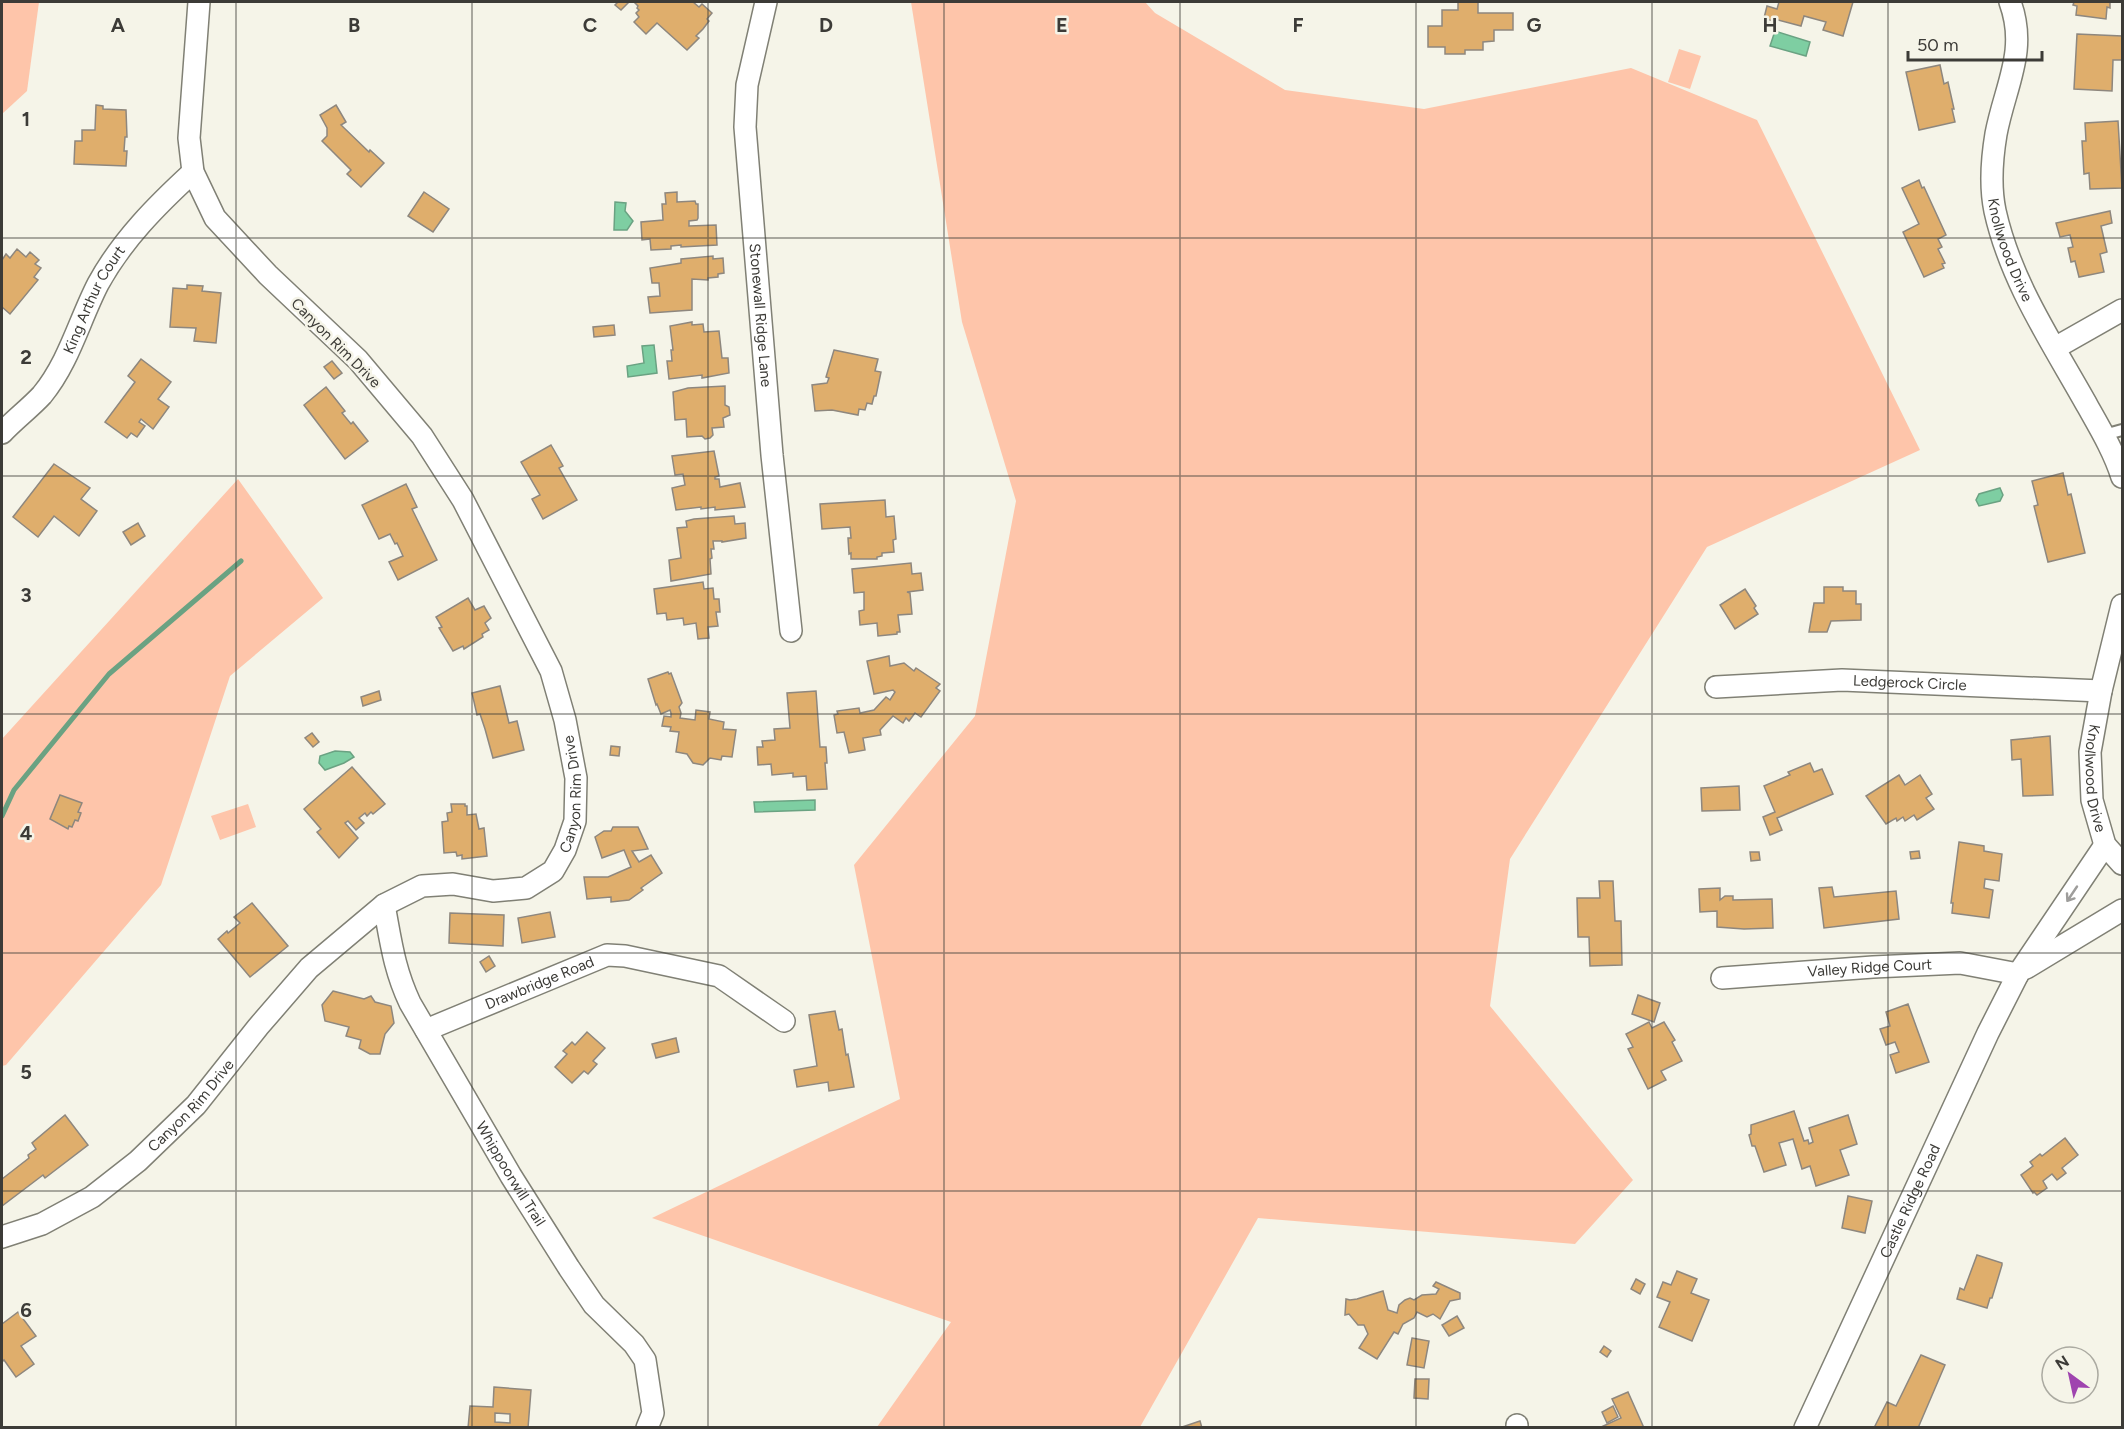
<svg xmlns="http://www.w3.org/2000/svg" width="2124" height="1429" font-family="Figtree,sans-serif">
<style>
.green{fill:#fec5aa}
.water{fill:#7ecea2;stroke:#6aa282;stroke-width:1.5}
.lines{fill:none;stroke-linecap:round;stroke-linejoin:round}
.stream{stroke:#6aa282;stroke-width:5}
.building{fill:#dfae6c;stroke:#8e877e;stroke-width:1.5;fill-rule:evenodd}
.service-casing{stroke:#808075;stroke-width:14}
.minor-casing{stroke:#808075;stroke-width:24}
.service{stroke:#fff;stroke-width:10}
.minor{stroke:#fff;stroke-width:21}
.oneway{stroke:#9e9d9b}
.grid{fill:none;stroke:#3c3b37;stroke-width:1.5;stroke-opacity:0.55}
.labels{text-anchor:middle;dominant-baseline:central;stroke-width:5;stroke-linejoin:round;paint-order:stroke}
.street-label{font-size:15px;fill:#3c3b37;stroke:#f5f4e8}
.grid-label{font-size:20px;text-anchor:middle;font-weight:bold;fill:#3c3b37;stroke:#f5f4e8;stroke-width:5;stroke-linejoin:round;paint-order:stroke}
</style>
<rect width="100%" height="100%" fill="#f5f4e8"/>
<!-- green -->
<g class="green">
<polygon points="2,2 39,2 27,91 2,114"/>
<polygon points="911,2 1145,2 1155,13 1285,90 1424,109 1631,68 1757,120 1920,450 1707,547 1510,859 1490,1006 1633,1180 1575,1244 1258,1218 1140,1427 877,1427 951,1322 652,1218 900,1099 854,865 975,716 1016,501 962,322"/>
<polygon points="1679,49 1701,56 1690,89 1668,82"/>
<polygon points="238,479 323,598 230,676 161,885 6,1065 2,1066 2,739"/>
<polygon points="248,804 256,827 220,840 211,816"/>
</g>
<!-- water -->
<g class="water">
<polygon points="1775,31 1810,42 1806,56 1770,46"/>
<polygon points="615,202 626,203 625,211 633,221 627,230 614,230"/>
<polygon points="654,345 657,373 628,377 627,366 644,363 642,346"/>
<polygon points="2000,488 2003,495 2000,501 1979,506 1976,500 1979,494"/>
<polygon points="335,751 350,752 354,757 344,763 325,770 319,763 320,756"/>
<polygon points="815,800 815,810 755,812 754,802"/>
</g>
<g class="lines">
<!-- stream -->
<polyline class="stream" points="2,816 14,790 109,674 241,561"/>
</g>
<!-- building -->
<g class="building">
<polygon points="618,2 627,2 628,3 621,10 615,5"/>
<polygon points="634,2 693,2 699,7 702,4 712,13 707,19 709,21 703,29 696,36 699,38 687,50 657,23 646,34 634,22 639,17 636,13 639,10 637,8 638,6"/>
<polygon points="1458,2 1478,2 1478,13 1513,13 1513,30 1494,30 1494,41 1483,42 1483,50 1465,50 1465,54 1445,54 1445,47 1428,47 1428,26 1442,26 1442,10 1458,10"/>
<polygon points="1779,2 1853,2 1843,36 1823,30 1826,22 1804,16 1801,26 1774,19 1773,21 1764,18 1767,6 1777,9"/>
<polygon points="2074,2 2110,2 2110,8 2107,7 2106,19 2076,15 2077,6 2073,5"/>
<polygon points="2077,34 2122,36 2122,60 2113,60 2112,91 2074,89"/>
<polygon points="1940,65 1944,84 1948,82 1954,109 1952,109 1955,122 1919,130 1906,72"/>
<polygon points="96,105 103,106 103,109 126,110 127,137 125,137 124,151 127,151 126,166 74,164 75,141 82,141 82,130 95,130"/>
<polygon points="336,105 346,122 341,125 369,152 370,150 384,163 361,187 347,174 351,170 322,141 327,136 327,128 320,115"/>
<polygon points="2118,121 2122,188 2090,189 2089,173 2084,174 2082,141 2086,141 2085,123"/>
<polygon points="1919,180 1922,188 1924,187 1946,235 1938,239 1942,247 1938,249 1945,263 1942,264 1944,268 1924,277 1903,232 1919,224 1902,188"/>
<polygon points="424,192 449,209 433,232 408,216"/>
<polygon points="677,192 677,202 695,201 696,204 698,204 698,218 697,220 689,221 689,226 716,225 717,245 681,247 681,245 671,246 671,249 651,250 650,239 642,240 641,222 663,220 662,204 666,204 665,193"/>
<polygon points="2110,211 2112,223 2101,226 2107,252 2100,254 2104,272 2079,277 2075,261 2071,262 2068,248 2073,247 2070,235 2060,237 2056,223"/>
<polygon points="17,249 26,257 30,252 39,260 35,264 41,268 34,277 38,280 10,314 2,307 2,260 6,254 10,258"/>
<polygon points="713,256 713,259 723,258 724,273 718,274 718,277 708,278 708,280 692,279 692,310 650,313 648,297 660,296 659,283 652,283 650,268 681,263 681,259"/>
<polygon points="187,285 203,286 202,291 221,293 216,343 194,341 196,328 170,327 173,288 187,289"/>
<polygon points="692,322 692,325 703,324 704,332 719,331 722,358 728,358 729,373 702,378 702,375 669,379 667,361 672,361 671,350 673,350 670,326"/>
<polygon points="614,325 615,335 594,337 593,327"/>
<polygon points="834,350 878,359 875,371 881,372 876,396 874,396 872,404 867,403 865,410 859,409 858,415 832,410 815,411 812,385 827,383 829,378 826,377"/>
<polygon points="141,359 171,382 158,399 169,407 153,429 141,419 139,422 145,426 137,437 131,433 127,438 105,422 135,382 128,376"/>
<polygon points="332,361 342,373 334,379 324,367"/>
<polygon points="725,386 725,405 729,407 730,415 723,418 724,427 712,428 713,435 710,438 705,439 702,436 687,437 686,419 675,420 673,392 688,388"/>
<polygon points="326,387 345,411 342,413 351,424 353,422 368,441 345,459 304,405"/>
<polygon points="551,445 563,466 559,468 577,500 543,519 532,499 540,495 521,462"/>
<polygon points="714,451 719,476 715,477 715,479 719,479 720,487 740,483 745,507 715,510 715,507 701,509 701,507 676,510 672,488 685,485 683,474 675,475 672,456"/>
<polygon points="54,464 90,488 81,499 97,511 79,536 54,516 38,537 13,517"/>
<polygon points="2063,473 2068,495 2071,494 2085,553 2048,562 2034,506 2038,505 2032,481"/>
<polygon points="406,484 417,507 412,509 437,560 398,580 389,562 403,556 397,543 395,544 390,534 379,539 362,505"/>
<polygon points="885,500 886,517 894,516 896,539 893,540 894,552 882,553 882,556 877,557 877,559 851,559 851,553 849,554 848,538 851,538 850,527 822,529 820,504"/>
<polygon points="734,516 735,524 745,523 746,538 722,542 722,541 713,541 714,549 711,549 712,558 710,559 711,574 671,581 669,560 681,558 677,528 687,527 686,521 694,519"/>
<polygon points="138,523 145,536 131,545 123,532"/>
<polygon points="911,563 912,574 921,573 923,590 907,592 910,593 912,614 898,615 900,632 897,632 897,634 878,636 877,623 860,625 859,611 864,610 864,592 854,593 852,569"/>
<polygon points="703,582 704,589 713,588 714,599 719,599 720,612 716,612 718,626 708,627 709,638 698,639 696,623 684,625 683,618 667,620 666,613 657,614 654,589"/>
<polygon points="1824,587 1843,587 1843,591 1856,591 1856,604 1861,604 1861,620 1831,621 1827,632 1809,632 1814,603 1824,603"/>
<polygon points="1745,589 1756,606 1754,608 1758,614 1735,629 1720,605"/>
<polygon points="468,598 475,610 484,606 491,618 485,623 489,630 482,634 483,637 464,649 463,646 453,651 439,628 442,627 436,617"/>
<polygon points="889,656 890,666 904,663 914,671 916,668 940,684 936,688 940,691 921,717 915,713 909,721 906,718 903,723 893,716 880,730 881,735 863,738 865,750 849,753 844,732 837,733 834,715 838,714 837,711 859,708 860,713 874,710 886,697 890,700 895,692 893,690 874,694 867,661"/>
<polygon points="668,672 669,674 671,673 682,703 679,707 681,713 680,718 695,720 696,710 710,712 709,719 724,722 723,729 736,730 732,757 722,756 721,760 710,758 703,765 693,763 687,754 676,752 679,732 670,731 671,727 662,726 664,716 671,717 671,713 670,710 661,714 657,704 656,705 648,679"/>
<polygon points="500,686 509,723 517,721 524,750 493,758 485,729 480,714 477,715 472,693"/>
<polygon points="379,691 381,700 363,706 361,697"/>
<polygon points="816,691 820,747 826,747 827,763 825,763 827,789 807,790 806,776 793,777 793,773 772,775 771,764 758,765 757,747 763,747 762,741 775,740 774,729 790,728 787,693"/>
<polygon points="312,733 319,742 313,747 305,738"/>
<polygon points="2050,736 2053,795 2023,796 2021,759 2012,760 2011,740"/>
<polygon points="611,746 620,747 619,756 610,755"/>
<polygon points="1810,763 1814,772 1822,769 1833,794 1777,818 1782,830 1770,835 1763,817 1775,812 1764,786 1790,775 1788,772"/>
<polygon points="352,767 385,804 373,814 371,812 367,816 365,813 359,818 364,823 356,830 348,821 345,823 358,838 339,858 317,832 321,829 304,809"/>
<polygon points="1899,775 1905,785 1920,775 1932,794 1926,798 1934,809 1917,820 1914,815 1905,821 1903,817 1897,821 1896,818 1886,824 1866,796"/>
<polygon points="1739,786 1740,810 1702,811 1701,788"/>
<polygon points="60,795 82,803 78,812 81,813 78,821 75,820 72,827 69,826 68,829 50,819"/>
<polygon points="451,804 465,804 465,806 467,806 467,815 476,814 479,829 484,828 487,856 462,859 462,855 457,856 456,852 444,853 442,822 448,821 447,813 452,812"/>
<polygon points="613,827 638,827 648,849 632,851 639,862 651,855 662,873 641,888 643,890 629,900 611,902 611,897 587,899 584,877 608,877 631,867 624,850 602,858 595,837 604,831 611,831"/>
<polygon points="1959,842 1984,846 1984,851 2002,854 1999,881 1985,879 1984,888 1993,890 1989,918 1952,913 1953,903 1951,903"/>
<polygon points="1919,851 1920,858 1911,859 1910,852"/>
<polygon points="1750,852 1759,852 1760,860 1751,861"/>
<polygon points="1599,881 1613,881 1615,921 1621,921 1622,965 1590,966 1589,937 1578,937 1577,898 1600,898"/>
<polygon points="1832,887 1834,897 1896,891 1899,919 1824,928 1819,888"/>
<polygon points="1720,888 1720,900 1725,896 1733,896 1733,900 1772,899 1773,928 1744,929 1717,927 1717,911 1700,912 1699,889"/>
<polygon points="252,903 288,946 250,977 218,939 227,931 228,933 240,923 234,917"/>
<polygon points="550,912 555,937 522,943 518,918"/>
<polygon points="450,913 504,915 503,946 449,943"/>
<polygon points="489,956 495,966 486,972 480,962"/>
<polygon points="333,991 364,999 371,996 375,1002 391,1006 394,1023 385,1034 380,1054 370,1054 359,1048 361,1040 346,1036 349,1027 325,1021 322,1005"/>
<polygon points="1638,995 1660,1003 1654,1022 1632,1014"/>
<polygon points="1908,1004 1929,1062 1896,1073 1890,1055 1899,1052 1895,1042 1886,1045 1880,1029 1890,1026 1886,1012"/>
<polygon points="835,1011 839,1030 842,1029 846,1055 848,1054 854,1087 829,1091 828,1082 797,1087 794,1070 817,1066 809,1015"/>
<polygon points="1649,1022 1652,1028 1664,1022 1675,1040 1672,1042 1682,1061 1661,1071 1666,1080 1648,1089 1628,1049 1633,1047 1626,1034"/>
<polygon points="587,1032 605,1048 593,1061 597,1064 588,1074 584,1071 572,1083 555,1067 567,1054 563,1051 572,1042 575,1045"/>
<polygon points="676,1038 679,1052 656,1058 652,1044"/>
<polygon points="1794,1111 1804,1141 1808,1140 1809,1144 1813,1142 1809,1128 1848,1115 1857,1144 1840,1150 1849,1175 1816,1186 1810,1166 1802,1169 1793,1139 1779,1143 1786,1165 1764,1172 1755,1146 1752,1146 1749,1135 1751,1134 1751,1125"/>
<polygon points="65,1115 88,1145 45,1178 43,1175 2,1206 2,1179 29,1158 28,1155 36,1149 32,1143"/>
<polygon points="2065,1138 2078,1155 2062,1168 2066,1173 2057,1180 2052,1174 2043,1181 2047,1188 2037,1195 2034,1192 2033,1193 2021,1175 2033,1166 2030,1162 2040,1154 2042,1156"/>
<polygon points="1848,1196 1872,1201 1865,1233 1842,1228"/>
<polygon points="1977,1255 2002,1263 2002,1265 1992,1298 1990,1298 1987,1308 1957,1299 1960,1288 1964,1290"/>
<polygon points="1677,1271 1697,1279 1691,1293 1709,1300 1692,1341 1659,1327 1670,1302 1657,1297 1663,1282 1671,1285"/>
<polygon points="1636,1279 1645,1284 1640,1294 1631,1289"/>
<polygon points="1436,1282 1460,1293 1460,1299 1450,1301 1440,1319 1433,1314 1427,1317 1417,1312 1414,1318 1403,1324 1398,1334 1394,1332 1377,1359 1359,1348 1368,1334 1364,1325 1358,1325 1349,1314 1345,1315 1346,1299 1350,1300 1357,1299 1383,1291 1388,1310 1397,1313 1399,1305 1405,1300 1410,1298 1414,1300 1422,1295 1436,1294 1439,1289 1433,1286"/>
<polygon points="18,1312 36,1336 21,1346 34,1364 16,1377 4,1360 2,1362 2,1324"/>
<polygon points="1457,1316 1464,1328 1449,1336 1442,1325"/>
<polygon points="1412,1338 1429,1341 1424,1368 1407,1365"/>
<polygon points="1604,1346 1611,1351 1607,1357 1600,1352"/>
<polygon points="1921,1355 1945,1365 1918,1428 1874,1428 1887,1402 1896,1406"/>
<polygon points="1415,1379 1429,1379 1428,1399 1414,1398"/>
<path d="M494,1387L531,1390L528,1428H468L470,1406L493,1407ZM495,1413L510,1414V1423L495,1422Z"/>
<polygon points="1628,1392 1644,1428 1599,1428 1621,1418 1612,1399"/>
<polygon points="1613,1406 1618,1417 1607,1423 1602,1412"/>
<polygon points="1200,1421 1202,1428 1182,1428 1182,1427"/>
</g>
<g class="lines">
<!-- service casing -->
<g class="service-casing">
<polyline id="service" points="2104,435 2122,430"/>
</g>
<!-- minor casing -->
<g class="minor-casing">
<g id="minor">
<path id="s1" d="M766,2L747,85L745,127L772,455L791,631"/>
<path id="s2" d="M2010,2C2028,51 2005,86 1996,134C1992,158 1990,187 1995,211C2011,283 2053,344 2088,407C2101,430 2114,452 2122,477"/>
<polyline points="2055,348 2122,310"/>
<path id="s3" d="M2,433C14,420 30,408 42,395C69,362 79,321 98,284C122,240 157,205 193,172"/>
<path id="s4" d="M2122,605L2101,691L2090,752L2092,800L2105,845L2122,864"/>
<path id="s5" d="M1716,687L1842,680L2101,691"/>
<path id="s6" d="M384,905C391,942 394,969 410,1003L511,1176L569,1268L594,1305L634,1344L645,1360L653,1413L647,1428"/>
<polyline points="2026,968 2122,910"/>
<path id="s7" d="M1722,978L1873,967L1960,963L2018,974"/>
<path id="s8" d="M426,1030L607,955L625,956L719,976L784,1021"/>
<path id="s9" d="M2,1237L42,1224L92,1197L138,1161L196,1105L258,1027L309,968L384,905L422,886L453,884L493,891L526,888L553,871L565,850L575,821L576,778L565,720L551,671L463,500L422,436L358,360L268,275L215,218L193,172L189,138L199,2"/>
<polyline points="1517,1428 1517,1425"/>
<path id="s10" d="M1805,1428L1988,1033L2018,974L2105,845"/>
</g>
</g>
<!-- service -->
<use href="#service" class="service"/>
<!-- minor -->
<use href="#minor" class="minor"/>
</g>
<!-- one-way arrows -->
<defs><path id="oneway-shaft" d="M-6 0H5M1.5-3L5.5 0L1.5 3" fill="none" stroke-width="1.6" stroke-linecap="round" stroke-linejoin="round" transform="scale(1.5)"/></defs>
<use class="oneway" href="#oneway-shaft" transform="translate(2072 894) rotate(124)"/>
<!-- grid -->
<path class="grid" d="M236,2V1428M472,2V1428M708,2V1428M944,2V1428M1180,2V1428M1416,2V1428M1652,2V1428M1888,2V1428M2,238H2122M2,476H2122M2,714H2122M2,953H2122M2,1191H2122"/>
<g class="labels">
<!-- street labels -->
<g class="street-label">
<text stroke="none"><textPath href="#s2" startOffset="254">Knollwood Drive</textPath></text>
<text stroke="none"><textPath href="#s3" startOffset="164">King Arthur Court</textPath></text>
<text stroke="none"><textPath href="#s1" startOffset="316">Stonewall Ridge Lane</textPath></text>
<text transform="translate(336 343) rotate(45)">Canyon Rim Drive</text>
<text stroke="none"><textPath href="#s5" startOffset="194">Ledgerock Circle</textPath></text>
<text stroke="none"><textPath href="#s4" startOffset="177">Knollwood Drive</textPath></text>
<text stroke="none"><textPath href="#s9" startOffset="774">Canyon Rim Drive</textPath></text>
<text stroke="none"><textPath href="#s7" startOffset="148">Valley Ridge Court</textPath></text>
<text stroke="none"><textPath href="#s8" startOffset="123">Drawbridge Road</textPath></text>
<text stroke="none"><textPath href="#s9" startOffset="234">Canyon Rim Drive</textPath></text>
<text stroke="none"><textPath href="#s6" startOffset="300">Whippoorwill Trail</textPath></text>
<text stroke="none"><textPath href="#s10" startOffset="250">Castle Ridge Road</textPath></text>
</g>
</g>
<g class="grid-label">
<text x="118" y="32">A</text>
<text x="354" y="32">B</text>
<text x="590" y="32">C</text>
<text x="826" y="32">D</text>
<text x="1062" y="32">E</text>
<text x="1298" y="32">F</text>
<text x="1534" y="32">G</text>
<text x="1770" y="32">H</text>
<text x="26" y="126">1</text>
<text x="26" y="364">2</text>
<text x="26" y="602">3</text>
<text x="26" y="840">4</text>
<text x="26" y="1079">5</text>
<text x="26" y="1317">6</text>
</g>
<!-- border -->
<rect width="2124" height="1429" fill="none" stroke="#3c3b37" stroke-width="6"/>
<!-- north arrow -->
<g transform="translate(2070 1375) rotate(327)"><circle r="28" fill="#f5f4e8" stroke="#abaaa1" stroke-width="1.5"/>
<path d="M0-4.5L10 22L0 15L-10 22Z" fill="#9f44af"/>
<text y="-9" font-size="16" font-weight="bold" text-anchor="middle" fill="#3c3b37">N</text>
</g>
<!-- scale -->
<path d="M1908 51v9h134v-9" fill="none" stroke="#3c3b37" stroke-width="3"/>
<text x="1917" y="51" font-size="18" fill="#3c3b37" stroke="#f5f4e8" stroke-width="4.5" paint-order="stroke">50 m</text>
</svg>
